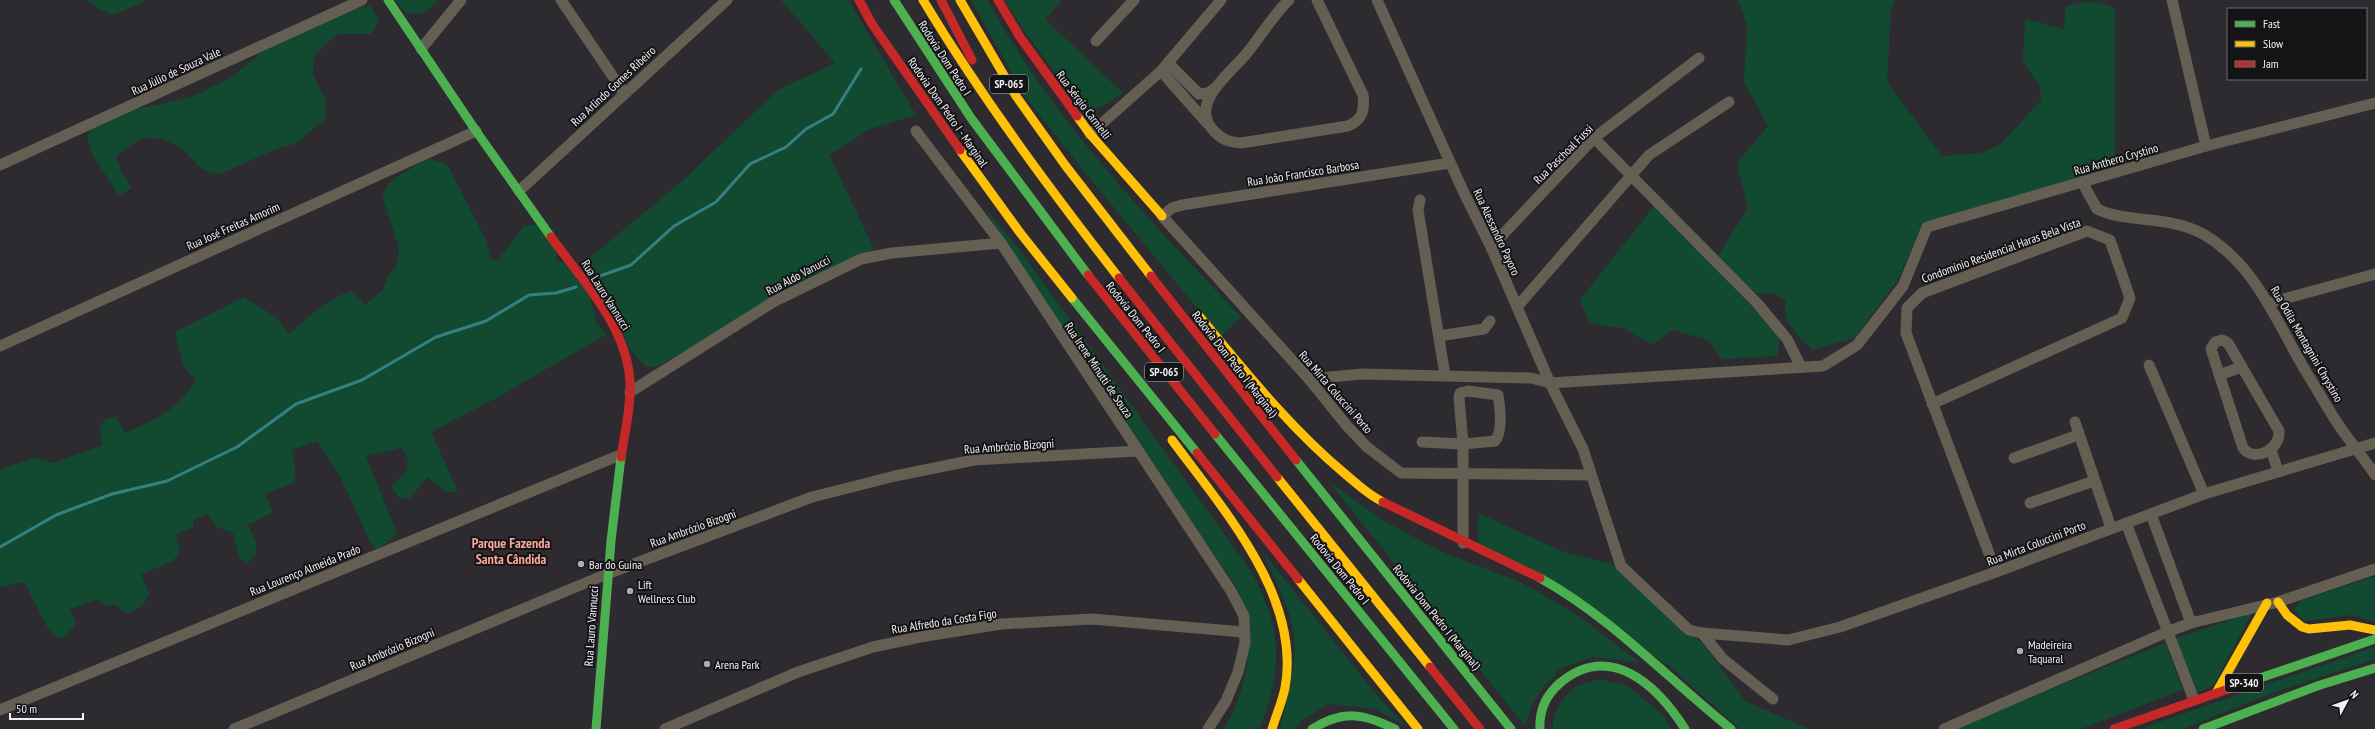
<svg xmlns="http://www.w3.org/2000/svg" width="2375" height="729" font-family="'PT Sans Narrow',sans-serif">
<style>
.green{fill:#114a31}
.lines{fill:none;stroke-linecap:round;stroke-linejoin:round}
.stream{stroke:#348182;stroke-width:3}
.street{stroke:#645f52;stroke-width:11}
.fast{stroke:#4caf50;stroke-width:9}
.slow{stroke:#ffc107;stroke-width:9}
.jam{stroke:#c62828;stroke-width:9}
.poi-dot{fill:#adacb0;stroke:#141316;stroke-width:1.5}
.labels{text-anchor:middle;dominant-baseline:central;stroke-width:4;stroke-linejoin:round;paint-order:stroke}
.shield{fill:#141316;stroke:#afaeb2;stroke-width:1}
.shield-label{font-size:11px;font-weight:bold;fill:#f2f1f5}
.street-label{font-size:12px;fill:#f2f1f5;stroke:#141316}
.poi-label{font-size:12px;fill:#f2f1f5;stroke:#141316;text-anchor:start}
.quarter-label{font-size:14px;font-weight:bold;fill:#f9a897;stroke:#141316}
</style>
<rect width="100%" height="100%" fill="#2d2b30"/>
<!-- green -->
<g class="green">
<polygon points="87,0 147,0 114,15 98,9"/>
<polygon points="395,0 439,0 422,14 406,13"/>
<polygon points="781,0 848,0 916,115 870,129 829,155 877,255 773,302 656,367 646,367 629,348 621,329 582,264 680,183 778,90 835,63"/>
<path d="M971,0H987C1053,119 1148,219 1241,317L1221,337L1083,170L1024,95Z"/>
<polygon points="1005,0 1062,0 1045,19 1123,93 1101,107 1084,112 1024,31"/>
<path d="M1738,0H1894L1891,9L1887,82L1942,156L1981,153L2002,143L2041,100L2040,87L2023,61L2025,19L2064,29L2066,6C2088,0 2094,0 2115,8V166L1921,227L1898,280L1854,338L1812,350C1798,335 1781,322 1786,300L1772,293H1755L1718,256L1748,208L1737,163L1768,126L1744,82L1747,25Z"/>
<polygon points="371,6 379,21 371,34 337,34 314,56 313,73 325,100 326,118 295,144 276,149 219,175 203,170 180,147 162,139 142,138 116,156 121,171 132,188 119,195 92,154 87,135 96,124 112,111 153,106 191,97 231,78 284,33 341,11"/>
<path d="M427,158L447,164L486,240L490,259L497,261L524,226L538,224L557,250L556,261L564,262L589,295L597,325L607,334L500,396L431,432L458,492H446L427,477L409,499L398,497L391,486L407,471L408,460L401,447C390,452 378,452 366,456L397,533L388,542L377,549L370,542L340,476L317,441L292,450L296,478L292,484L265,494L273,512L248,525L256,542V554L247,564L239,558L233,533L217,527L207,514L194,520L193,528L176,534L180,551L173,561L141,574L149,593L144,604L128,614L115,605L105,606L98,599L70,609L76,623L66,636L59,638L49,630L24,582L0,587V469L35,458L54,463L102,445L100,426L106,419L116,417L125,433C156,419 177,411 196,380L183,366L175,332L244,297L276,317L289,334C308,317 326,300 351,291L365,305L383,289L388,276L397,265L399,248L382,194L391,181Z"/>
<polygon points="1655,205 1780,336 1777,356 1722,359 1708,340 1672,330 1652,345 1624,328 1609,327 1589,322 1580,300"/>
<path d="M983,206L1019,249L1253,574C1259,587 1265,600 1270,614C1282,651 1275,695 1259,729H1224C1250,685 1257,632 1235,585L1123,423L1010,250Z"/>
<polygon points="1329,482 1384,521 1440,551 1522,583 1576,614 1639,662 1592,657 1559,669 1535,698 1525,726"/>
<polygon points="1478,513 1561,551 1612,564 1704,645 1745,701 1809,729 1740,729 1668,665 1478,543"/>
<path d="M1262,551L1379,698L1405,725L1375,709L1328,704L1300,722L1295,729H1280C1287,698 1297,667 1294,635C1292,612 1272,572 1262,551Z"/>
<polygon points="2375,576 2375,622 2351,615 2304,621 2294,609 2302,600"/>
<polygon points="2252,612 2214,685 2196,694 2175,639"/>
<polygon points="2165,643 2183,690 2080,729 1952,729"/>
<polygon points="2375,647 2375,659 2275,692 2183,729 2140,729"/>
<path d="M1599,679L1627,685L1666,718L1670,729H1553C1552,715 1564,692 1578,686C1584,683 1592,682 1599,679Z"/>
</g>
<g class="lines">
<!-- stream -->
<g class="stream">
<polyline points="591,279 631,265 674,226 716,202 750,164 786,147 806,129 833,114 861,69"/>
<polyline points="0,547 56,515 112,494 167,481 237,447 296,404 362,380 436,337 486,321 529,295 556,293 576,287"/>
</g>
<!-- street -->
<g class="street">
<polyline points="561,0 624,93"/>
<path d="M1289,0C1273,15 1261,36 1247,53C1232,72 1187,104 1214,131C1222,140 1229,142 1241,143L1348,126C1362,120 1365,111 1363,95L1317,0"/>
<polyline points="1377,0 1464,193 1491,247 1550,383 1583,449 1621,566 1689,630 1702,633 1788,640 1840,627 1996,572 2204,494 2375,443"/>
<polyline points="2172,0 2206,146"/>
<polyline points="1096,41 1134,0"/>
<polyline points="421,49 461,0"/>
<polyline points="1168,63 1199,94 1208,93 1215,88"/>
<polyline points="1161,71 1207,123"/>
<polyline points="916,131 1001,243 1231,591 1244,616 1245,643 1238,672 1226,701 1208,729"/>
<polyline points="1090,134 1161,71 1221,0"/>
<polyline points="1594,138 1757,303 1787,339 1801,367"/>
<polyline points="1450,163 1182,205 1172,208 1162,216 1309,379 1347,426 1367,447 1401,473 1591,475"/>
<polyline points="0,165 362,0"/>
<path d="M2082,182L2097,209C2129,224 2169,215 2203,234C2257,265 2277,324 2308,375C2320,394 2331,415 2345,434C2355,448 2366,461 2375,475"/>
<polyline points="519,191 727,0"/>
<polyline points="1420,200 1418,210 1445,375"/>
<polyline points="1491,247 1594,138 1699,58"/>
<polyline points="2269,303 2375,274"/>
<polyline points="1517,307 1649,155 1729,102"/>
<polyline points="1439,336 1484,329 1490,321"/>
<path d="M2222,340L2228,343L2279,431C2281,449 2255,463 2243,448L2211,349L2215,342Z"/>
<polyline points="0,346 476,131"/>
<polyline points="2149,365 2204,494"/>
<polyline points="2219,375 2242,367"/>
<polyline points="1309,379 1362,374 1531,378 1550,383 1823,366 1857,345 1903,286 1927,227 2206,146 2375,103"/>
<path d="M1468,391L1498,395C1500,407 1503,431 1495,441L1463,444L1459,397L1460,393Z"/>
<polyline points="630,392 773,302 861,259 892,253 1001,243"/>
<polyline points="1932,404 2122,318 2130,298 2110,240 2087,231 1922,293 1907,308 1906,333 1996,572"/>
<polyline points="2075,422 2111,528"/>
<polyline points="1422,442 1463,444 1463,543"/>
<polyline points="2271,450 2278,471"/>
<polyline points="2014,458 2078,435"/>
<polyline points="2030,503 2094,481"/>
<polyline points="2151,514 2191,623"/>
<polyline points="2126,523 2194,700"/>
<polyline points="1702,633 1723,659 1773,699"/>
<polyline points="0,710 620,455"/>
<polyline points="234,729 607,574 812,497 895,476 974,460 1138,451"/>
<polyline points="665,729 798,672 873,647 920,637 1001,624 1092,619 1243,632"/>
<polyline points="1944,729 2167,632 2191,623 2278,602 2375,569"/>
</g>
<!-- fast -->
<g class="fast">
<polyline points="388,0 476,131 551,237"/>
<polyline points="894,0 971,118 1088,275"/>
<polyline points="1072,298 1197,453"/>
<polyline points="1215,434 1454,729"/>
<polyline points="1296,460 1511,729"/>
<path d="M1540,578C1612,618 1667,678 1731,729"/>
<polyline points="2254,680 2375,639"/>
<polyline points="596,729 611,541 621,457"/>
<path d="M1312,729C1343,710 1363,713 1395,729"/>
<path d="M1540,729C1539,711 1546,695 1560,683C1610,641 1657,685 1685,729"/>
<polyline points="2203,729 2320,685 2375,668"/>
</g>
<!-- slow -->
<g class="slow">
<path d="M923,0C982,98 1049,188 1119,278"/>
<polyline points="960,0 1016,96 1065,165 1151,276"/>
<polyline points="1077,116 1090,134 1162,216"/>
<polyline points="960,150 1021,234 1072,298"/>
<path d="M1199,316C1245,371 1289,427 1344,473C1356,483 1368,495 1383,502"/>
<path d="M1172,440C1222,508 1302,597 1285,688C1282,702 1276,716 1272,729"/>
<polyline points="1277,477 1430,667"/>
<polyline points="1298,579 1418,729"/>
<polyline points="2278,602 2287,615 2302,627 2309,629 2350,625 2375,630"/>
<polyline points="2216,693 2267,603"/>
</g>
<!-- jam -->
<g class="jam">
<polyline points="859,0 872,24 960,150"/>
<polyline points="941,0 972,60"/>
<polyline points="998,0 1020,37 1077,116"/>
<path d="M551,237C582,280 627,326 630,382C631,407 625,432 621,457"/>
<polyline points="1088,275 1215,434"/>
<polyline points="1151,276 1296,460"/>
<polyline points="1119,278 1277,477"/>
<polyline points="1197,453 1298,579"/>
<polyline points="1383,502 1540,578"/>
<polyline points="1430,667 1480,729"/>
<polyline points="2114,729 2254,680"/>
</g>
</g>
<!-- markers -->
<g class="poi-dot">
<circle cx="581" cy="564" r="4"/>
<circle cx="630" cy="591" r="4"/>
<circle cx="2020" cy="651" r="4"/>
<circle cx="707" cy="664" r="4"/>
</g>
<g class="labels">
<!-- shield labels -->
<g class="shield">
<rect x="990" y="75" width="38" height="18" rx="3"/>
<rect x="1145" y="363" width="38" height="18" rx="3"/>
<rect x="2225" y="674" width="38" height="18" rx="3"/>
</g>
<g class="shield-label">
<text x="1009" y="84">SP-065</text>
<text x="1164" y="372">SP-065</text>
<text x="2244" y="683">SP-340</text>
</g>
<!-- street labels -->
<g class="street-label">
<text transform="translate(945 58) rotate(57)">Rodovia Dom Pedro I</text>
<text transform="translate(176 71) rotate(-25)">Rua Jùlio de Souza Vale</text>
<text transform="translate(613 86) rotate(-43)">Rua Arlindo Gomes Ribeiro</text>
<text transform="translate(1084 105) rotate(53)">Rua Sérgio Carnielli</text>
<text transform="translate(948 112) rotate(55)">Rodovia Dom Pedro I - Marginal</text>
<text transform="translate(1563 154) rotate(-45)">Rua Paschoal Fussi</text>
<text transform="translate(2116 159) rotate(-16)">Rua Anthero Crystino</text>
<text transform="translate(1303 173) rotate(-9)">Rua João Francisco Barbosa</text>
<text transform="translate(233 226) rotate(-24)">Rua José Freitas Amorim</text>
<text transform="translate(1497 232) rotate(65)">Rua Alessandro Payoro</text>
<text transform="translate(2001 250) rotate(-20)">Condomínio Residencial Haras Bela Vista</text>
<text transform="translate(798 275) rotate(-28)">Rua Aldo Vanucci</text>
<text transform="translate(606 295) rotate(58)">Rua Lauro Vannucci</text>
<text transform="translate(1136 317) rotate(51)">Rodovia Dom Pedro I</text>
<text transform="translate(2307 344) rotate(60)">Rua Odila Montagnini Chrystino</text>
<text transform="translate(1235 364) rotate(52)">Rodovia Dom Pedro I (Marginal)</text>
<text transform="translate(1099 370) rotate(56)">Rua Irene Minutti de Souza</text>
<text transform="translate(1336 392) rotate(49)">Rua Mirta Coluccini Porto</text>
<text transform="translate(1009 446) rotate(-4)">Rua Ambrózio Bizogni</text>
<text transform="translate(693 528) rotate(-20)">Rua Ambrózio Bizogni</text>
<text transform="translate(2036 543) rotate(-21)">Rua Mirta Coluccini Porto</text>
<text transform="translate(1340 569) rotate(51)">Rodovia Dom Pedro I</text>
<text transform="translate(305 570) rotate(-22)">Rua Lourenço Almeida Prado</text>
<text transform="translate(1437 617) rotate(51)">Rodovia Dom Pedro I (Marginal)</text>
<text transform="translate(944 621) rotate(-9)">Rua Alfredo da Costa Figo</text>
<text transform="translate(591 626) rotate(-86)">Rua Lauro Vannucci</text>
<text transform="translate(392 649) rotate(-23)">Rua Ambrózio Bizogni</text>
</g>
<!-- poi labels -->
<g class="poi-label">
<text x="589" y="564">Bar do Guina</text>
<text x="638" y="584">Lift<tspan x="638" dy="14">Wellness Club</tspan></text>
<text x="2028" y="644">Madeireira<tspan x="2028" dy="14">Taquaral</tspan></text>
<text x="715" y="664">Arena Park</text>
</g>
<!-- quarter labels -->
<g class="quarter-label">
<text x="511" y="543">Parque Fazenda<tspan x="511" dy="16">Santa Cândida</tspan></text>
</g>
</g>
<!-- legend -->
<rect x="2227" y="8" width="140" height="72" fill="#141316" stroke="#6d6c6f"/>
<rect x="2235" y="21" width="20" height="6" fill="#4caf50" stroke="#6d6c6f"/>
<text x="2263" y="28" font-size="12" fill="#f2f1f5">Fast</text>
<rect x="2235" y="41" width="20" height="6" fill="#ffc107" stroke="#6d6c6f"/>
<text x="2263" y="48" font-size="12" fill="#f2f1f5">Slow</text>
<rect x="2235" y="61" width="20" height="6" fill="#c62828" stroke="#6d6c6f"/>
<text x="2263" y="68" font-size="12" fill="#f2f1f5">Jam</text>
<!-- north arrow -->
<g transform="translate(2347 701) rotate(49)" stroke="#141316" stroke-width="3" paint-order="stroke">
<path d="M0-3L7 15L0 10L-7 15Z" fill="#f2f1f5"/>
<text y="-6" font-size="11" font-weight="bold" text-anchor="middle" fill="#f2f1f5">N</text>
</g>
<!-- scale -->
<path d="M10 713v6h73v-6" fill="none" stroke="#f2f1f5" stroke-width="2"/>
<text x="16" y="713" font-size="12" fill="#f2f1f5" stroke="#141316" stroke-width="3" paint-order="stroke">50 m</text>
</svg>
